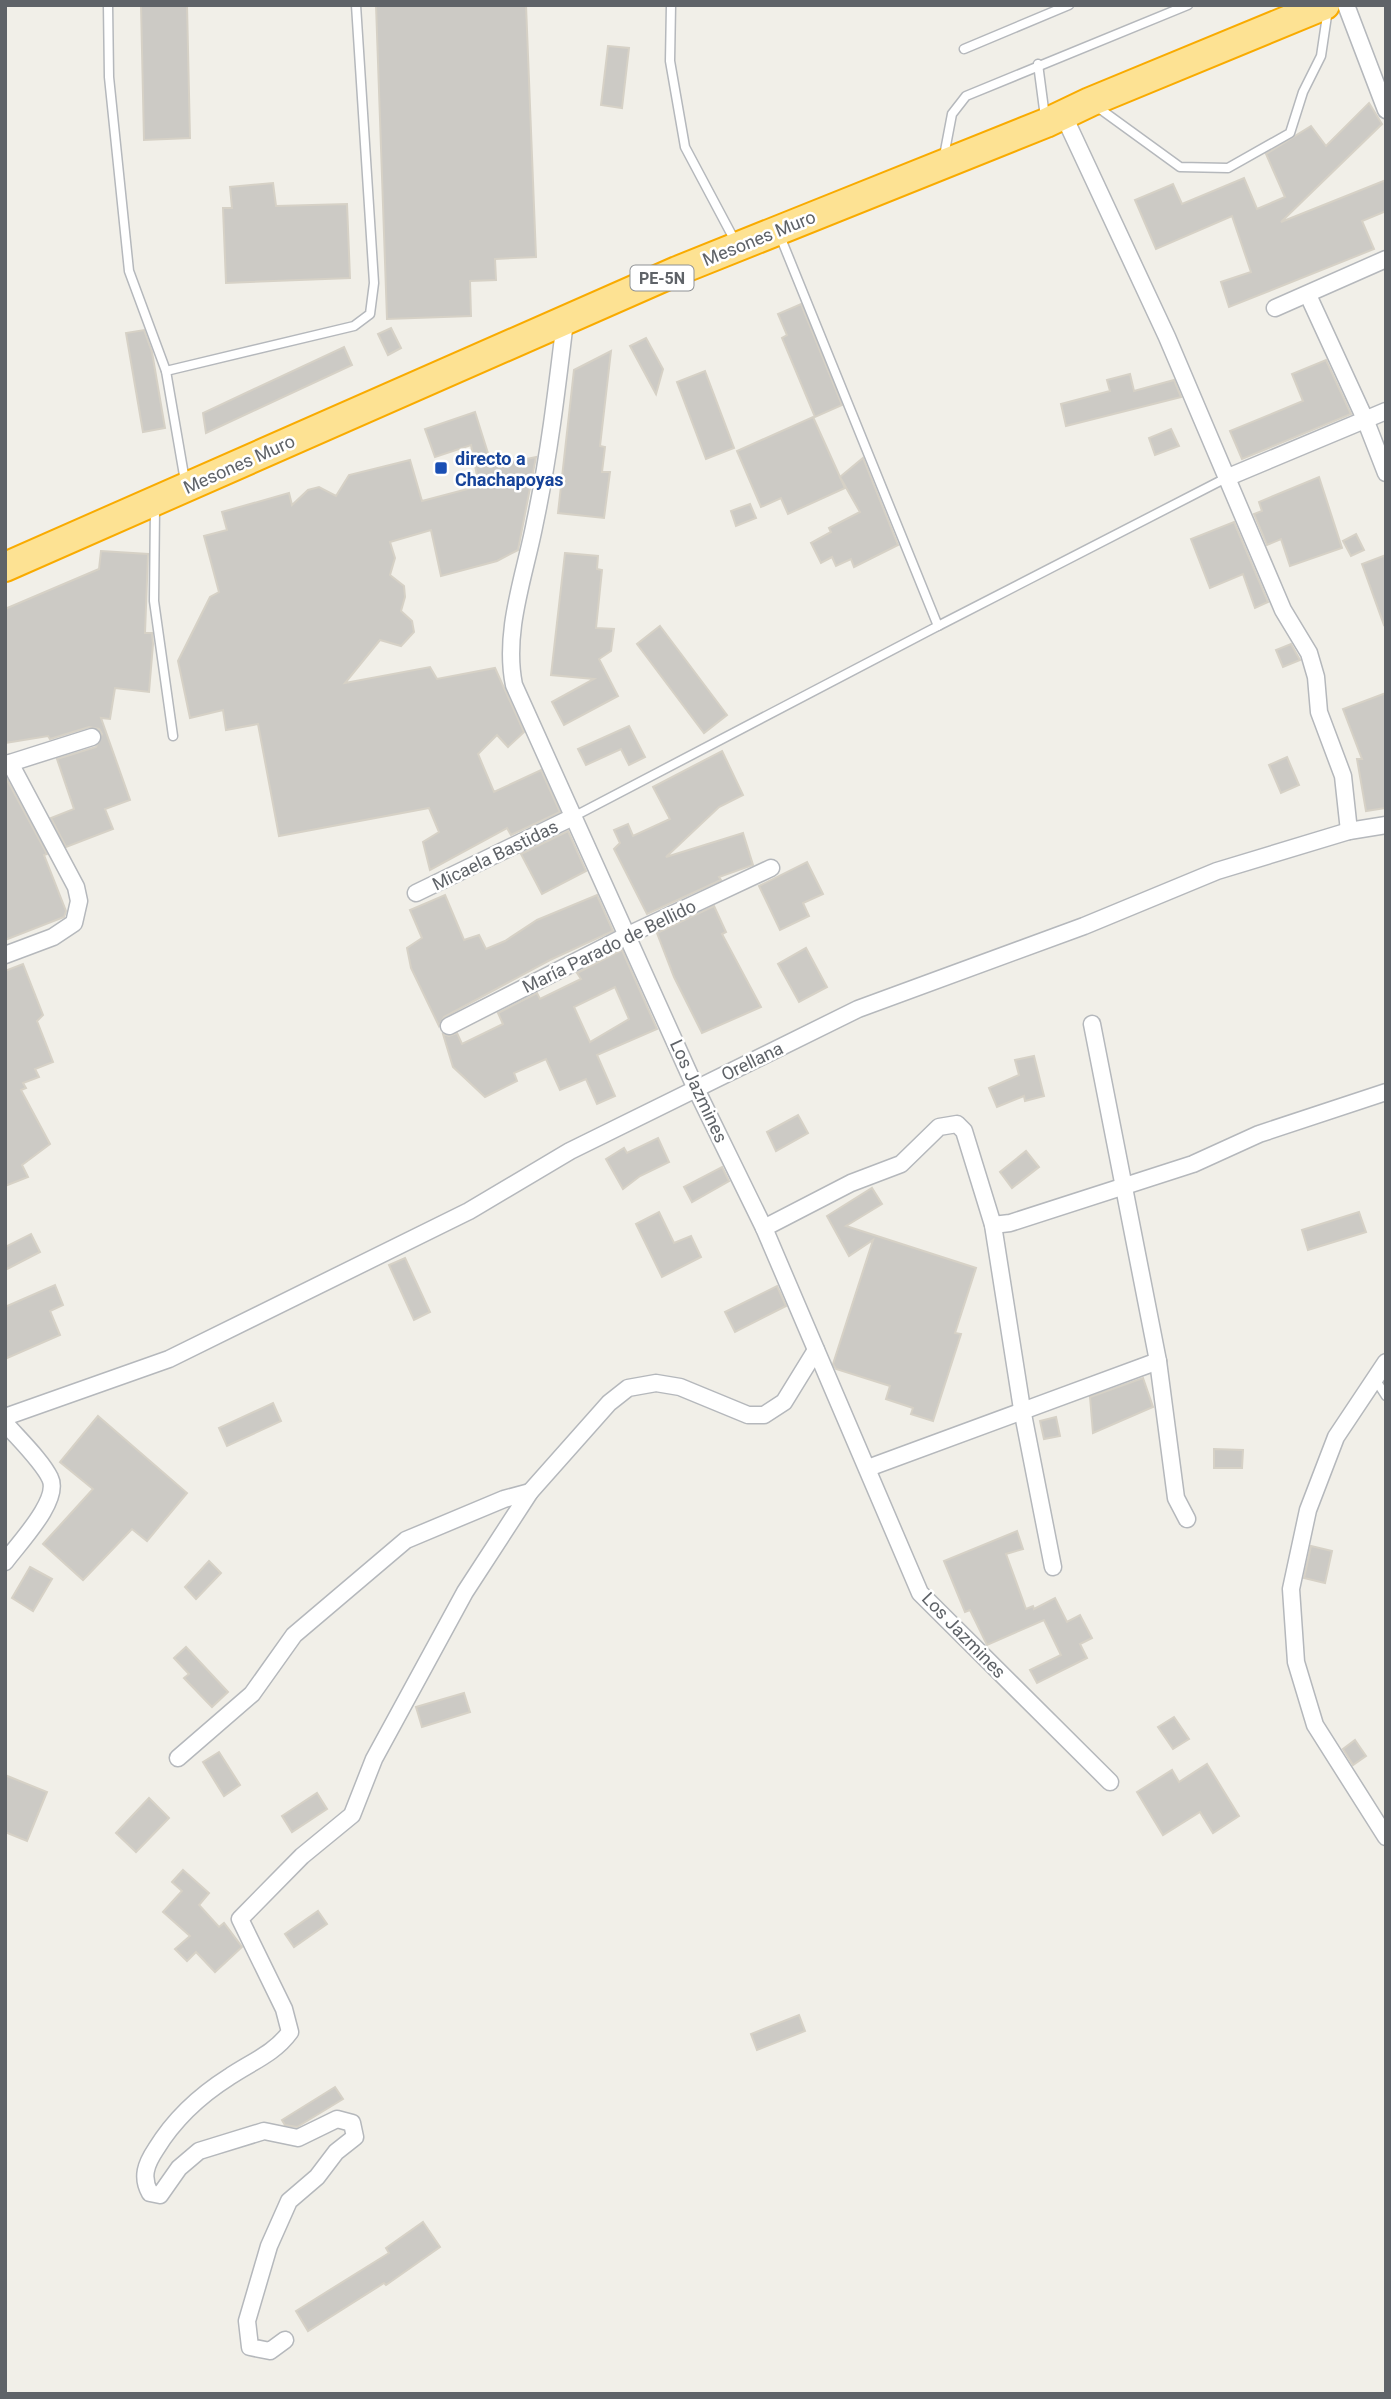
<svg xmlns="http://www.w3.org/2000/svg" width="1391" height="2399" font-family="Roboto,sans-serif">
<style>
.building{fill:#cccac5;stroke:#d6d1c6;stroke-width:2;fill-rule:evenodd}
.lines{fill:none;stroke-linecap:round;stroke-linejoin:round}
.lane-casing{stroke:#b5b8bc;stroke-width:11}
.street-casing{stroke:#b5b8bc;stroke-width:19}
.highway-casing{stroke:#f9ab00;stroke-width:32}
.lane{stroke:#fff;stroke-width:8}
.street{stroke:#fff;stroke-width:16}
.highway{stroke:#fde293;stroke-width:28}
.transit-dot{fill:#1a4fb4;stroke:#fff;stroke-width:2.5}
.labels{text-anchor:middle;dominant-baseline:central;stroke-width:5;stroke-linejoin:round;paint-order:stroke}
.shield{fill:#fff;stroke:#8f9295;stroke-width:2}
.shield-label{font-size:16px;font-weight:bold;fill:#5f6368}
.street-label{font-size:18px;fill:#5f6368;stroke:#fff}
.transit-label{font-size:18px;font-weight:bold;fill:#164399;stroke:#fff;text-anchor:start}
</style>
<rect width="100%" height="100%" fill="#f1efe8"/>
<!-- building -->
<g class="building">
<polygon points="141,5 187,5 190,138 144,140"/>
<polygon points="376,5 526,5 536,257 495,259 496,280 470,281 471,316 387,319"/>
<polygon points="608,46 629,48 622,108 601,105"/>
<polygon points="1369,103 1382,124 1281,222 1386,180 1386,211 1362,221 1374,249 1229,307 1221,282 1251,272 1232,216 1156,249 1135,200 1173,184 1182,204 1244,178 1257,209 1285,197 1266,154 1311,126 1326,146"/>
<polygon points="273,183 276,206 347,204 350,278 226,283 223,208 232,208 230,187"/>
<polygon points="801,304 842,405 815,417 782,338 787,335 778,314"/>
<polygon points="391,328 401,348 388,355 378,334"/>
<polygon points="144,330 152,352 165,428 143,432 126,333"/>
<polygon points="646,338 663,369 656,394 630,346"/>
<polygon points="344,347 352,365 206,433 203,413"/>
<polygon points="611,351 600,446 605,447 602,472 610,472 604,518 558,513 574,370"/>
<polygon points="1326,360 1351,414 1242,459 1230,431 1303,401 1292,374"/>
<polygon points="705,371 734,448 706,459 677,382"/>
<polygon points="1130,374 1134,391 1174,380 1181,397 1066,426 1061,404 1110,391 1107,380"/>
<polygon points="475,412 492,466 536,457 518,550 497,561 441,576 431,530 390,542 395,558 390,575 404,586 405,597 401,611 412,621 414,632 401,646 380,640 345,683 430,667 437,679 495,668 524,732 508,747 497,735 478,754 494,792 541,770 560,812 511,835 507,828 430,870 423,842 439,832 429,808 279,836 258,724 226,730 223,710 190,718 178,661 210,597 219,592 204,536 227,530 222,512 289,493 292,505 308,490 319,487 336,496 349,475 410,460 422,501 479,486 471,445 435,457 425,429"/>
<polygon points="813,417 845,488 788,514 781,498 761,507 737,451"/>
<polygon points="1171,429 1179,446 1155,455 1149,438"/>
<polygon points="863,458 898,545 854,567 851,559 836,566 832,557 821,563 811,543 831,532 829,528 860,512 840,477"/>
<polygon points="1319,477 1342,548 1290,566 1281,539 1267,545 1254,514 1262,511 1259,502"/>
<polygon points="750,504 756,518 736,526 731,511"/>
<polygon points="1234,522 1268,602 1255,608 1243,574 1210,588 1191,539"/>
<polygon points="1356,534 1364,550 1351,556 1343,541"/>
<polygon points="101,551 148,554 145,633 152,633 153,644 149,692 115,688 110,719 101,718 130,800 105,809 113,829 66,847 51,818 74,809 57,759 96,747 102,734 99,729 89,727 50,739 48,736 5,743 5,609 99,569"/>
<polygon points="565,553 598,556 597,569 602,570 596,628 614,629 611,651 599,659 618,696 564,725 552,702 594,679 551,675"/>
<polygon points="1386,555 1386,624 1384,625 1362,564"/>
<polygon points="660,626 727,715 704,733 637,644"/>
<polygon points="1291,644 1300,660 1283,667 1276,650"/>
<polygon points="1386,693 1386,808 1366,811 1357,759 1362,759 1343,709"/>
<polygon points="629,726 645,757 629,765 621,749 586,765 578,749"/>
<polygon points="722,751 743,795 719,807 666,857 743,833 753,865 719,877 721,880 647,914 614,849 620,843 614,830 628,824 633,836 670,819 653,787"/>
<polygon points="1287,757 1299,785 1281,793 1269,765"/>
<polygon points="5,776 47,854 44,855 66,911 64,917 5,940"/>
<polygon points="568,831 586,871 542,894 521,854"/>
<polygon points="807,862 823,894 803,903 809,916 780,930 759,886"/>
<polygon points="445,895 464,940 479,935 486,949 505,941 537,920 597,895 613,931 550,960 444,1017 439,1026 411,968 407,948 422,938 410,910"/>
<polygon points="714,906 726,932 722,934 761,1007 702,1033 674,977 657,933"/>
<polygon points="806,948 827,987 799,1002 778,964"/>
<path d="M622,950L657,1029L597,1055L615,1096L597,1104L586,1079L560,1090L546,1059L514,1073L517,1081L485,1097L453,1067L443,1034L449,1036L457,1033L462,1044L503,1024L498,1013L537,993L540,999L581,979L577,973ZM615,987L629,1019L590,1042L574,1007Z"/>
<polygon points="23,964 43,1015 37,1021 53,1062 35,1069 39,1077 23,1083 26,1088 21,1090 50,1144 22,1165 28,1177 5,1186 5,971"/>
<polygon points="1034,1056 1044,1096 1025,1101 1024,1096 997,1107 989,1088 1019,1075 1015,1060"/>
<polygon points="798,1115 808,1133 776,1151 767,1132"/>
<polygon points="658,1138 669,1162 640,1176 623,1189 606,1159 624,1148 627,1153"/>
<polygon points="1026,1151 1039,1167 1012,1188 1000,1172"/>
<polygon points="722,1167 729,1181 692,1202 684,1187"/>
<polygon points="872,1188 882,1204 846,1226 976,1268 955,1333 961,1334 933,1421 911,1414 913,1408 886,1399 890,1386 836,1369 833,1364 873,1240 849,1256 827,1216"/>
<polygon points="659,1212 674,1243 691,1236 701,1257 662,1277 636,1224"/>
<polygon points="1359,1212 1366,1232 1308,1250 1302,1230"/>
<polygon points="31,1234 40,1252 5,1270 5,1247"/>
<polygon points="405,1258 430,1312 414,1320 389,1265"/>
<polygon points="55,1285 63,1305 50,1311 60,1335 5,1359 5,1307"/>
<polygon points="777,1286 786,1306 735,1332 725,1312"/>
<polygon points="1143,1378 1153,1407 1093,1433 1090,1397"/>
<polygon points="273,1403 281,1421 227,1446 219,1428"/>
<polygon points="98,1416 187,1493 147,1541 132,1529 83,1580 43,1544 93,1489 60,1462"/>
<polygon points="1056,1417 1060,1436 1044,1439 1040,1421"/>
<polygon points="1214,1449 1243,1450 1242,1468 1214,1468"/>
<polygon points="1017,1531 1023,1549 1006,1554 1026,1609 1033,1606 1034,1609 1055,1598 1067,1622 1080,1615 1092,1638 1080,1644 1087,1658 1037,1683 1030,1670 1061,1655 1044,1620 987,1645 970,1610 965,1612 944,1561"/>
<polygon points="1311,1546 1332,1551 1325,1583 1304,1578"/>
<polygon points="209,1561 221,1573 196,1599 185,1587"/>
<polygon points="30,1567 52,1579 33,1611 12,1598"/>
<polygon points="186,1647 228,1692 212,1707 184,1678 189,1674 174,1658"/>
<polygon points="464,1693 470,1712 422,1727 416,1707"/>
<polygon points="1174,1717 1189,1739 1173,1749 1158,1727"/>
<polygon points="1355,1740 1366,1756 1353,1765 1343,1749"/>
<polygon points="219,1752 240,1785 224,1796 203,1762"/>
<polygon points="1207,1764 1239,1816 1213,1833 1200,1812 1163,1835 1137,1792 1172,1770 1179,1782"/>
<polygon points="5,1775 47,1792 27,1841 5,1832"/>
<polygon points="317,1793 327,1809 292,1832 282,1816"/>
<polygon points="149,1798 169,1818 136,1852 116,1833"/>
<polygon points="183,1870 209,1893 199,1905 219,1927 224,1923 242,1947 215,1972 196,1952 187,1961 175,1949 190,1936 163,1912 182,1891 172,1882"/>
<polygon points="318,1911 327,1924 294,1947 285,1934"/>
<polygon points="799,2015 805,2031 757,2050 751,2034"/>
<polygon points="335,2087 343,2099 297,2127 285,2125 282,2120"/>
<polygon points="423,2222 440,2247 386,2285 384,2283 308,2331 296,2311 389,2253 386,2248"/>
</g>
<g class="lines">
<!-- lane casing -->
<g class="lane-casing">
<g id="lane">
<polyline points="108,5 109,77 129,271 166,371 185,481"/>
<polyline points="671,5 670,61 685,147 735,241"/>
<polyline points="964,49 1069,5"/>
<polyline points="1038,64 1045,117"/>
<polyline points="1096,106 1180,167 1228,168 1290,133 1303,92 1321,56 1328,9"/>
<polyline points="944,156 952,114 966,96 1188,5"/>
<polyline points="780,236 938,626 1226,478"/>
<polyline points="166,371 354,326 370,314 374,283 356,5"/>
<polyline points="155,508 154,601 173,736"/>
<polyline points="573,817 938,626"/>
<polyline points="1375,1379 1386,1396"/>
</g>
</g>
<!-- street casing -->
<g class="street-casing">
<g id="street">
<polyline points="1346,5 1386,110"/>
<polyline points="1063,114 1167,337 1283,610 1309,653 1316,677 1319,712 1343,776 1349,831"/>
<polyline points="1308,295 1365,419 1386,473"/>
<polyline points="1275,308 1386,259"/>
<path d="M565,321C557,388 549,456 535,522C525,575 503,631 514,685L696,1089L764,1228L920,1593L1110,1782"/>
<polyline points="1226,478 1386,411"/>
<polyline points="10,763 92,737"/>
<polyline points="416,893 573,817"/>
<polyline points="5,955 53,937 74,923 79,901 76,887 10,763"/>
<polyline points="1092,1024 1158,1361 1176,1498 1187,1519"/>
<polyline points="449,1026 628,935 771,868"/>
<polyline points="993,1225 1010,1223 1193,1164 1259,1134 1386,1092"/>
<polyline points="764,1228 851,1183 901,1164 939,1127 957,1124 964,1131 993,1225 1022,1409 1053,1567"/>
<polyline points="1386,1362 1336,1437 1308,1510 1291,1589 1296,1662 1315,1725 1386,1837"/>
<polyline points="5,1417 169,1359 469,1211 570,1151 858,1009 1084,926 1217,871 1349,831 1386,825"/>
<path d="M5,1423C18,1438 42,1461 50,1478C61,1500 18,1544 5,1562"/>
<polyline points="868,1468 1158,1361"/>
<polyline points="178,1758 252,1694 294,1635 406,1540 504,1499 530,1492"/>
<path d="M285,2340L270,2351L250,2347L247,2321L269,2246L289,2201L317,2177L336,2152L355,2137L352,2123L337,2119L298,2138L264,2131L199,2151L179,2168L160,2195L150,2193C141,2177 146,2164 156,2149C175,2118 199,2096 229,2077C251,2062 274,2054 290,2032L284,2009L240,1919L302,1856L352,1815L374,1759L465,1592L530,1492L609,1403L628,1388L656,1383L680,1387L748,1415H764L784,1402L816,1350"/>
</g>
</g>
<!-- highway casing -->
<g class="highway-casing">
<polyline id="highway" points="5,567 677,271 1046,123 1090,102 1325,5"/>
</g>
<!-- lane -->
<use href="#lane" class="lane"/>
<!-- street -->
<use href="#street" class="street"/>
<!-- highway -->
<use href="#highway" class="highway"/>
</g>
<!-- markers -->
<rect class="transit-dot" x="434" y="461" width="14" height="14" rx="3.5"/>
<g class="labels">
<!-- shield labels -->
<rect class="shield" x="630.5" y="265.5" width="63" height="25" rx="5"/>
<g class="shield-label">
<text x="662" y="278">PE-5N</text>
</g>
<!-- street labels -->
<g class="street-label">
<text transform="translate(759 238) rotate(-22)">Mesones Muro</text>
<text transform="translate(239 464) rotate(-24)">Mesones Muro</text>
<text transform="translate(495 855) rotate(-26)">Micaela Bastidas</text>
<text transform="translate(609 946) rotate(-26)">María Parado de Bellido</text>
<text transform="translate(752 1061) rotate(-26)">Orellana</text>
<text transform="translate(699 1091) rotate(65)">Los Jazmines</text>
<text transform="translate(964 1635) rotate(46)">Los Jazmines</text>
</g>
<!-- transit labels -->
<g class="transit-label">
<text x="455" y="458">directo a<tspan x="455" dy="21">Chachapoyas</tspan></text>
</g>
</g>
<!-- border -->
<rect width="1391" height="2399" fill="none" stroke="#5f6368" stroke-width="14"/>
</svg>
